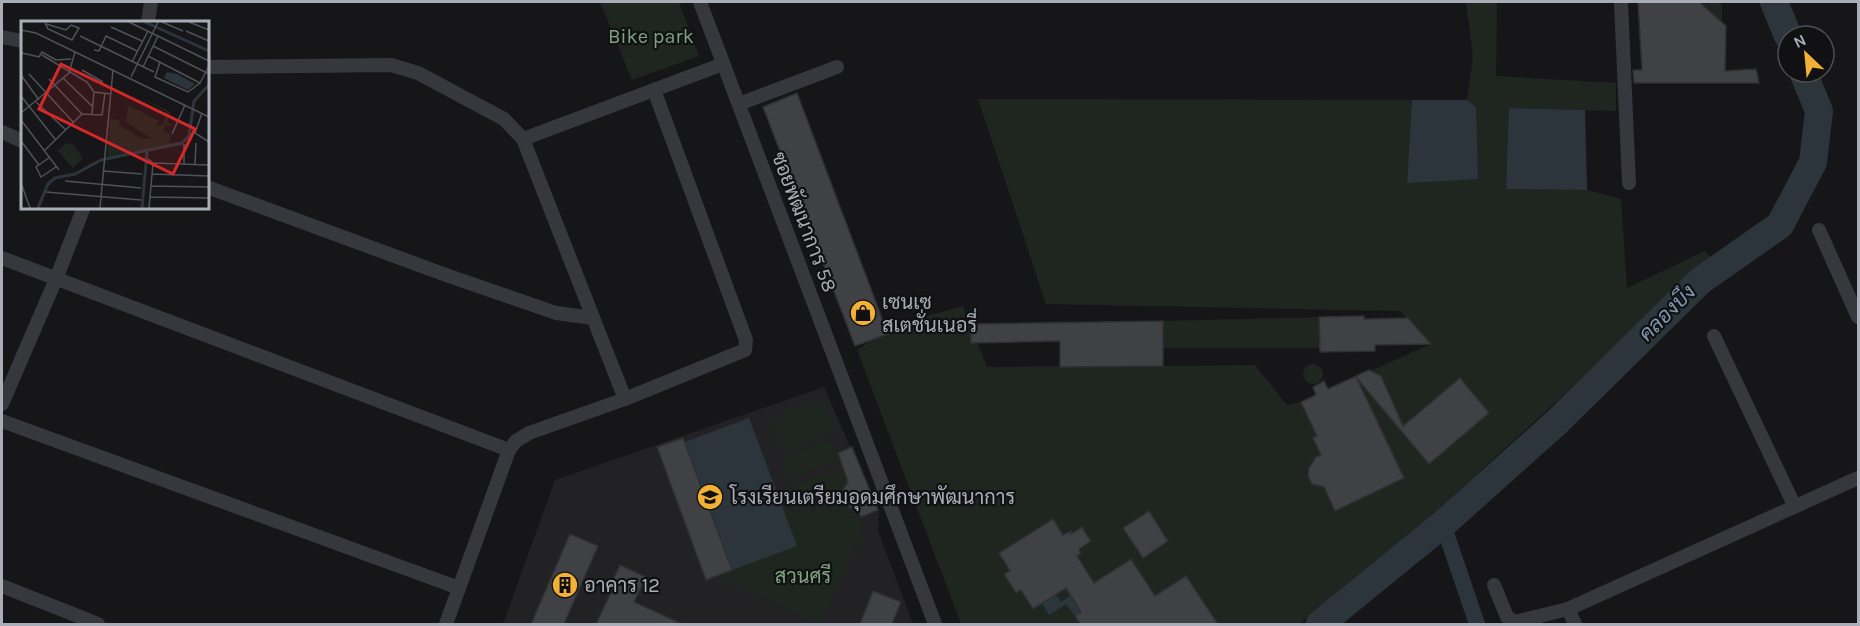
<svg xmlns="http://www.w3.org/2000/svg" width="1860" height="626" font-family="Karla,Sarabun,sans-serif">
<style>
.built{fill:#222225}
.green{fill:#1e261f}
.water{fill:#2c353c}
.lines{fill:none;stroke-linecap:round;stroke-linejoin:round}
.canal{stroke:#2c353c;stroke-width:16}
.river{stroke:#2c353c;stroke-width:28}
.building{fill:#404145;stroke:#303034;stroke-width:1.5}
.street{stroke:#37383d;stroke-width:14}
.labels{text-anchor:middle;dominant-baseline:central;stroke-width:4.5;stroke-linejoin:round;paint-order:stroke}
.park-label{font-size:20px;fill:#7fa381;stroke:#111113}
.street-label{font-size:20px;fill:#a8adb8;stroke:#111113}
.poi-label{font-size:20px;fill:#a8adb8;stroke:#111113;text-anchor:start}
.water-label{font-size:21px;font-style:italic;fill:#7f9bb3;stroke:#111113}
.inset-river{fill:none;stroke:#2c353c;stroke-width:3}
.inset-road{fill:none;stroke:#505258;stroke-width:1.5}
.view{fill:#d62828;fill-opacity:0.15;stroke:#d62828;stroke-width:3}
.inset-edge{fill:none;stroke:#a8adb8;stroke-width:3}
</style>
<rect width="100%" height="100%" fill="#161618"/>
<!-- built -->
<polygon class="built" points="824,387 879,513 878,531 913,624 503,624 555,480"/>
<!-- green -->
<g class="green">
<polygon points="600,2 679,2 699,56 632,80"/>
<polygon points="1466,2 1497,2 1496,76 1616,83 1616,111 1510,108 1506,189 1587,190 1621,199 1627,288 1705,251 1712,259 1417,529 1343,591 1299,624 961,624 857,350 896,325 963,306 987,367 1255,365 1287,405 1301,402 1431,344 1400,311 1046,304 978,99 1412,100 1407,183 1476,107 1467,100 1473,57"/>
<polygon points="1699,2 1722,2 1722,23"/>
<polygon points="1319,317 1320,348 1163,348 1163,321"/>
<circle cx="1313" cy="374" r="10"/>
<polygon points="822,396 837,430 784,453 770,419"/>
<polygon points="831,439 839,460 789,479 781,458"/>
<polygon points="842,467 850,488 800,507 792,486"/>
<polygon points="846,495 865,527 821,624 817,624 711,574 794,541 782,509 800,512"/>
</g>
<!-- water -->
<g class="water">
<polygon points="1412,100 1467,100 1476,107 1478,179 1407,183"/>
<polygon points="1509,108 1585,110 1587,190 1506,189"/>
<polygon points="749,418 797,546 732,570 685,442"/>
<polygon points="1056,595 1061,602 1070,596 1081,612 1075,616 1066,604 1049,615 1042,603"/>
</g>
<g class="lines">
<!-- canal -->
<polyline class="canal" points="1443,524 1477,624"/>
<!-- river -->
<g class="river">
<polyline points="1774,2 1788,36"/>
<polyline points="1320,624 1443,524 1557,422 1700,281 1780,225 1813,162 1819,111 1803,72"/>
</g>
</g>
<!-- building -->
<g class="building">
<polygon points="1638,2 1699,2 1726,26 1725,71 1756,69 1759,83 1634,83 1633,70 1642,70"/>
<polygon points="797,93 888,334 855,346 763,107"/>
<polygon points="1364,316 1364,319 1408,318 1431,344 1375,345 1375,351 1320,352 1319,317"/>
<polygon points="1163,321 1163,366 1060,367 1060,341 971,343 970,324"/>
<polygon points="1369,370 1381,376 1403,426 1460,378 1489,413 1429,464 1356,377 1404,478 1335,511 1324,487 1312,484 1308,476 1309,468 1316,457 1321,455 1313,438 1317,436 1301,402 1316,395 1313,387 1324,381 1328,389"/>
<polygon points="683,438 732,570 706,580 657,447"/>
<polygon points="852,447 878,510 861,517 856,506 850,508 843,490 848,482 838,453"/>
<polygon points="1149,511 1168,541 1143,558 1123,528"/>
<polygon points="1053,519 1063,535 1071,531 1071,534 1082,527 1091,541 1079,549 1081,553 1077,556 1094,583 1131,559 1155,596 1186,576 1218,624 1080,624 1075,616 1081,612 1066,588 1033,609 1021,590 1016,593 1004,574 1010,571 999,553"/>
<polygon points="570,534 598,546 564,624 531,624"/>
<polygon points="620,565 646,577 634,602 682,624 596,624 614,586 611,584"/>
<polygon points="873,591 901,602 892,624 860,624"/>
</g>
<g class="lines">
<!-- street -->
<g class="street">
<polyline points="700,2 935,624"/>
<polyline points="1621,2 1629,183"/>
<polyline points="148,22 151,2"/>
<polyline points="2,37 22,41"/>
<polyline points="207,67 391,65 418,73 504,119 523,139 723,64"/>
<polyline points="739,104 837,67"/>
<polyline points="2,132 22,141"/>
<polyline points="523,139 625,399"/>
<polyline points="207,187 446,275 556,313 593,318"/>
<polyline points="1819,230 1858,317"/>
<polyline points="2,258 509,450"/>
<polyline points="1714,336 1795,507"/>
<polyline points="2,404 56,279 84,207"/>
<polyline points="2,421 459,588"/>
<polyline points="1494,585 1507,617 1515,622 1568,609 1858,478"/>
<polyline points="2,586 98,624"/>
<polyline points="1568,609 1575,624"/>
<polyline points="446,624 509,450 516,441 529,433 625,399 745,350 746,340 654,90"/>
</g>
</g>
<!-- icons -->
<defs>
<g id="shop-disc" transform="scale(1.35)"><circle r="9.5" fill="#f2b134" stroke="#111113"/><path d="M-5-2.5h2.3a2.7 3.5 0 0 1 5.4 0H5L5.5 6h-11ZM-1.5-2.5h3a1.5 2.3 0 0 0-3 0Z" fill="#111"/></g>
<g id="school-disc" transform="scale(1.35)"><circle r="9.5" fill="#f2b134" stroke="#111113"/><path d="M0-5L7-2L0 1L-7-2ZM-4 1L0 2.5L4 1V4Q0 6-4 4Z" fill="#111"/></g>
<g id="building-disc" transform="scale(1.35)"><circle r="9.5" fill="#f2b134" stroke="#111113"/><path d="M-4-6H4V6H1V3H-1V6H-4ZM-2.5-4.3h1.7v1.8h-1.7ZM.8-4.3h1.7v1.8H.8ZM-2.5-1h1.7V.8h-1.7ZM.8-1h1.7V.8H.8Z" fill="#111"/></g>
</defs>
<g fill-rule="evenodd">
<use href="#shop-disc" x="863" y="313"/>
<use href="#school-disc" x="710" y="497"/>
<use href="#building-disc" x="565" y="585"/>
</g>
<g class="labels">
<!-- park labels -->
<g class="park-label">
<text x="651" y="36">Bike park</text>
<text x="803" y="576">สวนศรี</text>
</g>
<!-- street labels -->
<g class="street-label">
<text transform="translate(804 222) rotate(69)">ซอยพัฒนาการ 58</text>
</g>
<!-- poi labels -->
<g class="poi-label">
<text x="882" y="302">เซนเซ<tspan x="882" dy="23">สเตชั่นเนอรี่</tspan></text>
<text x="730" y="497">โรงเรียนเตรียมอุดมศึกษาพัฒนาการ</text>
<text x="584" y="585">อาคาร 12</text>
</g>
<!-- water labels -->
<g class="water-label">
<text transform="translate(1667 313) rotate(-45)">คลองบึง</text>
</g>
</g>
<!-- overview -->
<g transform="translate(21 21)">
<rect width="188" height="188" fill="#161618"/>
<path d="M118,76L150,91L146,101L154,106L145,104L142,109L150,114L148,121L155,122L86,137L89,98L99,99L98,104L119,117L131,118L105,101L107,84L138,100L135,105L143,103L145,91ZM51,122L62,137L52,147L37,130L44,123Z" fill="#1e261f"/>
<path d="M146,51L156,53L174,63L167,69L143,57Z" fill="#2c353c"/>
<path class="inset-river" d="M124,1L188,30M17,187L27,163L34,157L54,153L80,139L161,122L168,115L173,80L188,64M121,187L126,131"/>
<path class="inset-road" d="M108,1L188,40M141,1L162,10M168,1L188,9M24,2L27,8L51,19L58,7L50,4L45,9L25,3M90,6L121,20M0,9L15,12L188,96M165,10L188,20M59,15L133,51M132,25L188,53M73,29L78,30L85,15L116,30M1,32L18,36L21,31L35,39L50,38M21,34L66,61L73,71L90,73M127,35L179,62M111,41L127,10M139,41L134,56L167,71L179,62L188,45M122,46L137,15M61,49L82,61M8,53L52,101M0,54L18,79M110,56L137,1M42,57L72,86M28,58L61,93M0,75L34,118M15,81L45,109M0,92L48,52L54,31M181,92L174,112L188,121M71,93L73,71M0,99L38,149M151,113L164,84M0,120L18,144M24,129L61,93L81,94L84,72M29,136L15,146L20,156L35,146M127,138L132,142L188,144M163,143V123M174,143L175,122M83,150L121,153M131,153L188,155M44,160L120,167M0,162L9,187M130,165L188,166M25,171L120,179M129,176L188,177M79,187L92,49M128,187L132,142"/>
<path class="view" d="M40,43L174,108L152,153L18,88Z"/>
<rect width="188" height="188" class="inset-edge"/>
</g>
<!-- border -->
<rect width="1860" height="626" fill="none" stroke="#a8adb8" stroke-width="6"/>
<!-- north arrow -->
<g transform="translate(1806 54) rotate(334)"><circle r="28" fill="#111113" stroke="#4d4f55" stroke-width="1.5"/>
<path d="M0-4.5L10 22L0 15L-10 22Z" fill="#f2b134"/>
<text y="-9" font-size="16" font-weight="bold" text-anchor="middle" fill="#a8adb8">N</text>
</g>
</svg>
